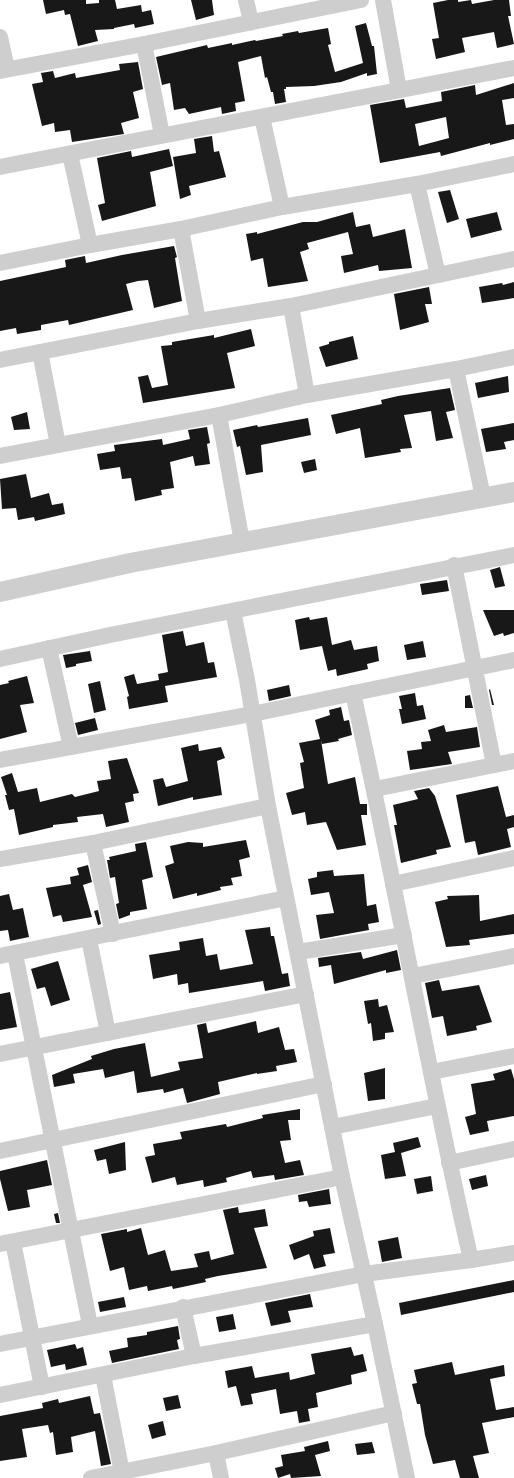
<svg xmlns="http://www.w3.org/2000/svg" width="514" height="1478" font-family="'Varela Round',sans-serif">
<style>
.building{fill:#181818;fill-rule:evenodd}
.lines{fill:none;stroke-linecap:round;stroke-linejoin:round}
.minor{stroke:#cecece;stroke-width:16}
.tertiary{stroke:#cecece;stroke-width:20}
</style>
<rect width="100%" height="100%" fill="#fff"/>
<!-- building -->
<g class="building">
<polygon points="43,0 86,0 86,4 99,3 99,0 115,0 117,9 141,5 142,12 151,10 154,24 135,28 134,24 114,28 114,29 95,30 98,41 78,46 70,14 65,15 64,10 46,14"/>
<polygon points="191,0 212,0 214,15 196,20"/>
<polygon points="448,0 458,0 458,2 471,0 472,4 494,0 509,0 511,16 508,16 514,44 497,48 494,32 462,38 465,52 436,59 432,39 439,38 433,3"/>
<polygon points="366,23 372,46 374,46 377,74 367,76 367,73 341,82 314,86 286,87 286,89 284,89 286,102 275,104 273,92 271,92 267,77 265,78 261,56 238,62 245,101 235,103 236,111 222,114 221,107 189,114 185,108 174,110 170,83 162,85 156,57 207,45 208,48 232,43 232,45 255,40 256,41 283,36 282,34 298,31 299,33 328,28 331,44 328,45 335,72 363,63 355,26"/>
<polygon points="138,62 143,89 133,92 139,118 121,123 124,134 72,142 70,130 55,132 54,123 42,126 32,84 43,82 41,73 53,71 55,78 75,73 76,78 120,70 119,64"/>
<path d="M514,83V98L502,100L506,125L514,124V139L490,145V143L441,156L440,152L380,163L370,105L404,99L406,108L442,101L441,92L475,85L476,95ZM446,117L449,138L419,146L415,124Z"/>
<polygon points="212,136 214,152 219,151 226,177 189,186 191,195 180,199 173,157 196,153 194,139"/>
<polygon points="169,149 173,166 150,172 156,206 102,221 98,205 105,203 97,158 131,151 132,157"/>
<polygon points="450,190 459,219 447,223 438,192"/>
<polygon points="353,212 356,227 370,224 373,237 405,229 412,268 379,271 378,265 344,273 341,256 353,254 348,232 307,243 309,249 300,252 308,281 268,287 263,258 251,261 246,234 257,232 257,234 303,222 317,222"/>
<polygon points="497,212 502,230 471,238 466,219"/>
<polygon points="174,246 177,257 175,258 182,301 154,308 148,280 138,281 126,284 133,310 69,325 68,320 41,325 41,330 17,334 16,328 0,331 0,281 66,267 65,260 85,256 86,263 122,255"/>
<polygon points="514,282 514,298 482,303 479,287 502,283 503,285"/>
<polygon points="429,287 432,304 425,304 429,322 400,330 394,294"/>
<polygon points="251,329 255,346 227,353 235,388 143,403 138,377 148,375 152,388 168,385 161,346 172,345 172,342 214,335 214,338"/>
<polygon points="353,336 358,359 326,367 319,347 329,344 329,342"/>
<polygon points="508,376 509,392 478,398 475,383"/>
<polygon points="450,388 455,410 446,412 453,438 436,441 431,411 404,415 412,448 400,449 401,452 365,458 360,428 336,434 331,415 382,404 381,400 398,396"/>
<polygon points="27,412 30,429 14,430 11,417"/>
<polygon points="308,418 311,435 261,445 263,472 246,475 240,446 237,447 233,430 257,425 258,427"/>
<polygon points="514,423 514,440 504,442 506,449 486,452 481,429"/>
<polygon points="207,427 210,443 207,444 210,464 195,466 193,456 170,462 174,488 161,490 162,495 135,501 131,478 122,479 120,467 100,470 97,454 115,451 114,445 162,439 163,445 190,439 188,430"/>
<polygon points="315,459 317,470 304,473 301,462"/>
<polygon points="26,474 31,498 49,493 52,505 63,503 65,514 35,521 34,517 18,520 16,508 2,509 0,479"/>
<polygon points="500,567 505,586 495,588 490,570"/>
<polygon points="447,580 449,591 422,595 420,584"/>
<polygon points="483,610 514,610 514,633 504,636 503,633 494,636"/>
<polygon points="309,617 310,620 327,617 332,645 351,640 354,650 377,646 379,661 367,664 368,669 337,676 336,669 328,671 322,646 300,650 295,620"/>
<polygon points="183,631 186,646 204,642 208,663 214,662 217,677 165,686 168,702 129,709 127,697 129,696 124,677 134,674 137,684 159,680 158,674 168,672 162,635"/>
<polygon points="423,641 426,657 407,660 404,645"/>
<polygon points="90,651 92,661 76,664 76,666 66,668 63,655"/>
<polygon points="27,676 34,703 20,705 27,732 0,739 0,685 9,683 8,681"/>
<polygon points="100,681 106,710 94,713 88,684"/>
<polygon points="289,685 291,696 269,701 267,690"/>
<polygon points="490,689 494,705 492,705 489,690"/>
<polygon points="415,693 417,706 423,705 426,719 402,724 399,709 402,709 399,696"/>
<polygon points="470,695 473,708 465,708 465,696"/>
<polygon points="341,707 344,721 349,720 352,735 338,739 339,741 322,744 321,740 328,784 355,777 360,804 367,804 367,815 361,815 366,845 337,850 326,822 307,825 305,812 292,815 286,793 304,788 300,763 304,762 299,743 320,739 315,720 330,715 329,710"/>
<polygon points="95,718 98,730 78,735 75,723"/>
<polygon points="444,725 446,732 477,727 480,747 448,752 452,764 410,770 407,751 422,749 421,742 431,741 428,730"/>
<polygon points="198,744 199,751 221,747 225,758 217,761 222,795 193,800 193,797 158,806 153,780 163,778 166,787 188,781 181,748"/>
<polygon points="127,758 139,793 133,794 134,801 125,803 129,822 106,827 103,814 77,817 78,822 53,825 53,827 19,835 14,809 9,810 5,795 7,795 1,777 12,773 18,792 37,788 40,802 72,794 75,797 99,791 97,781 111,779 108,761"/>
<polygon points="498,786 506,817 514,815 514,827 507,829 511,847 478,855 475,841 465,843 456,795"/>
<polygon points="429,788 435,796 451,847 436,850 437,854 401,863 394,825 397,825 393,805 418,799 414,791"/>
<polygon points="246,840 250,857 239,860 242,876 231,878 233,885 220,887 221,890 197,896 197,893 173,899 165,866 174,863 170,846 188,842 203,843 203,847"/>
<polygon points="146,842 153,877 142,880 147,909 130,912 130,915 119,919 116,904 119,903 115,877 110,878 107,860 110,860 109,857 136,851 135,844"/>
<polygon points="88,865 92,882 83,885 92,917 63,922 61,915 53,917 46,888 71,884 70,877 79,875 77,868"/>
<polygon points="333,870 334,876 364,874 367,906 376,904 379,922 368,924 369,930 320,939 316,915 334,913 329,892 311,895 308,879 317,877 317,872"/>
<polygon points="9,894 13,910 23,908 29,937 10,941 8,930 0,931 0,896"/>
<polygon points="479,895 480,921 514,914 514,934 469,940 470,945 446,947 435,902 448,899 447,896"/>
<polygon points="98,910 101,924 98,925 94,911"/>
<polygon points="270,927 271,936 274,936 282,974 288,973 290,986 265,991 263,981 189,993 188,983 178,985 177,974 153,979 149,955 180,950 179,942 203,938 206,956 217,954 220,970 253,964 245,930"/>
<polygon points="397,950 401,970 386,973 386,970 334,984 331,965 319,967 318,958 361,952 363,959"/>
<polygon points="58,961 70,1000 51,1006 45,987 37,989 31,969"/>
<polygon points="439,980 442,991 479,985 492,1022 476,1026 477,1030 447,1036 443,1016 432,1018 425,983"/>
<polygon points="10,992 17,1027 0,1030 0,994"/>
<polygon points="378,999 379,1007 387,1005 394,1032 385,1033 385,1039 373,1041 371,1023 368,1024 364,1001"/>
<polygon points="256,1021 258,1033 279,1027 285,1050 294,1049 297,1062 276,1066 277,1071 257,1074 257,1073 218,1082 220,1094 187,1103 183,1088 164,1093 163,1089 137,1093 134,1071 105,1078 103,1069 73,1074 75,1083 54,1087 52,1075 92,1059 91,1056 114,1049 145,1043 151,1077 180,1070 178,1062 203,1058 197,1025 206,1023 208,1033"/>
<polygon points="385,1068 385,1099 368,1101 364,1073"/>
<polygon points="511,1069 514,1079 514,1116 487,1121 489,1131 470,1135 465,1117 476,1114 471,1084 495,1080 493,1074"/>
<polygon points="300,1109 300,1120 288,1120 291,1140 280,1141 285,1163 300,1160 304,1175 275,1180 274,1175 253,1178 251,1171 226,1178 227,1182 204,1187 203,1180 177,1185 175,1177 152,1183 145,1157 155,1155 153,1144 182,1139 180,1132 226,1124 227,1127 263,1118 262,1115"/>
<polygon points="418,1137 421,1147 401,1153 406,1176 385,1179 381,1155 395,1152 393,1143"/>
<polygon points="125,1142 126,1170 109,1174 106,1159 97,1161 94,1150"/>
<polygon points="47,1160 52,1185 27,1190 30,1207 8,1211 0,1179 0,1171"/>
<polygon points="486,1175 488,1186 472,1190 469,1179"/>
<polygon points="431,1176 433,1191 417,1194 414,1179"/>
<polygon points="329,1189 331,1204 309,1207 307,1201 299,1202 298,1195"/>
<polygon points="238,1207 239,1213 265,1209 268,1226 254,1228 267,1268 218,1276 205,1279 206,1282 173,1289 172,1286 148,1291 147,1286 129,1290 124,1267 110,1271 101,1234 127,1229 127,1232 141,1228 148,1255 165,1250 171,1271 198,1267 194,1254 209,1251 211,1260 234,1254 223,1210"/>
<polygon points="58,1213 60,1223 56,1223 54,1214"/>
<polygon points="330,1228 335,1253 323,1255 326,1266 314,1269 309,1254 294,1260 289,1245 314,1236 313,1231"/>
<polygon points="398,1237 402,1258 382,1262 378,1241"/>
<polygon points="514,1280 514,1292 401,1315 399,1303"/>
<polygon points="310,1294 313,1307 288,1311 291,1322 271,1326 265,1303"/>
<polygon points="124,1297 126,1307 100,1312 98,1302"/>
<polygon points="233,1314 236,1329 219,1332 216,1317"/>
<polygon points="178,1326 180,1339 177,1340 179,1349 112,1363 109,1351 128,1347 127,1338 147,1335 147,1332"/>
<polygon points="75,1344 77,1349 83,1347 87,1365 66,1370 65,1364 51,1367 47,1350"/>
<polygon points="351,1347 354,1356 363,1354 367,1371 351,1375 352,1384 316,1393 318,1407 308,1409 310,1421 299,1423 297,1411 280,1414 276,1389 251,1394 253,1404 241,1406 236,1386 228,1388 225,1371 252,1366 255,1378 289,1372 290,1380 315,1374 311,1354"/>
<polygon points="452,1362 455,1375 504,1365 505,1376 490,1379 496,1410 514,1407 514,1417 482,1423 489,1453 473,1456 479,1478 460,1478 455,1460 433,1464 425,1435 420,1404 417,1404 412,1384 417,1383 414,1370"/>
<polygon points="178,1395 181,1408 166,1411 163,1398"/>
<polygon points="90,1396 94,1414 100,1413 111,1464 101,1466 95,1431 71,1437 73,1452 56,1455 53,1432 50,1433 48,1425 22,1429 27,1457 0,1461 0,1416 43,1408 42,1403 58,1399 59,1403"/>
<polygon points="163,1421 166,1435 152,1439 148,1425"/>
<polygon points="328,1441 330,1451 315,1455 321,1476 291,1478 290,1474 278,1478 275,1468 283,1466 281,1455 305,1451 304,1447"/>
<polygon points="372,1442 375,1453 357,1455 355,1444"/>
</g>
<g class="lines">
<!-- minor -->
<g class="minor">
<polyline points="246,0 251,22"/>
<polyline points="383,0 399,90"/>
<polyline points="0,37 7,69"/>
<polyline points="144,44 162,135"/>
<polyline points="0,71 144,44 361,0"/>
<polyline points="262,117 282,207"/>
<polyline points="70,154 90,245"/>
<polyline points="0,167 514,68"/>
<polyline points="417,184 438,275"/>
<polyline points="181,229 198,321"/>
<polyline points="0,263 90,245 181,229 282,207 417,184 514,164"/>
<polyline points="291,306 307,395"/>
<polyline points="40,352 58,445"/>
<polyline points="0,360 198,321 291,306 514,259"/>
<polyline points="456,369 483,497"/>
<polyline points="219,415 242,542"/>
<polyline points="0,456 219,415 307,395 456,369 514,357"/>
<polyline points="454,565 494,765"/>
<polyline points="233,611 247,680 268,806 342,1177 375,1324 407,1478"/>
<polyline points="49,648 71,747"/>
<polyline points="0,659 110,635 514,555"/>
<path d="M353,693C395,881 428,1072 471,1260"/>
<polyline points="0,760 252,714 514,660"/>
<polyline points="375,789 514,761"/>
<polyline points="93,843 113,934"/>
<polyline points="0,859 93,843 268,806"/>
<polyline points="393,884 514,858"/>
<polyline points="89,939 108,1033"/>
<polyline points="298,952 404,935"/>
<polyline points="15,954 90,1325"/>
<polyline points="0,956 286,898"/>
<polyline points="413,976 514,956"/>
<polyline points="0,1054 306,994"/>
<polyline points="431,1072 514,1056"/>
<polyline points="332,1127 437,1106"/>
<polyline points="0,1151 324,1084"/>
<polyline points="449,1163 514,1149"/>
<polyline points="13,1242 42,1387"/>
<polyline points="0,1244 342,1177"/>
<polyline points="183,1307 194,1356"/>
<polyline points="0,1344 364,1274 471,1260 514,1253"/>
<polyline points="103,1375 123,1478"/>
<polyline points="0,1395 194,1356 375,1324"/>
<polyline points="216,1453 221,1478"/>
<polyline points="91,1478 216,1453 394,1413"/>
</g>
<!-- tertiary -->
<polyline class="tertiary" points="0,592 130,563 514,492"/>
</g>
</svg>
